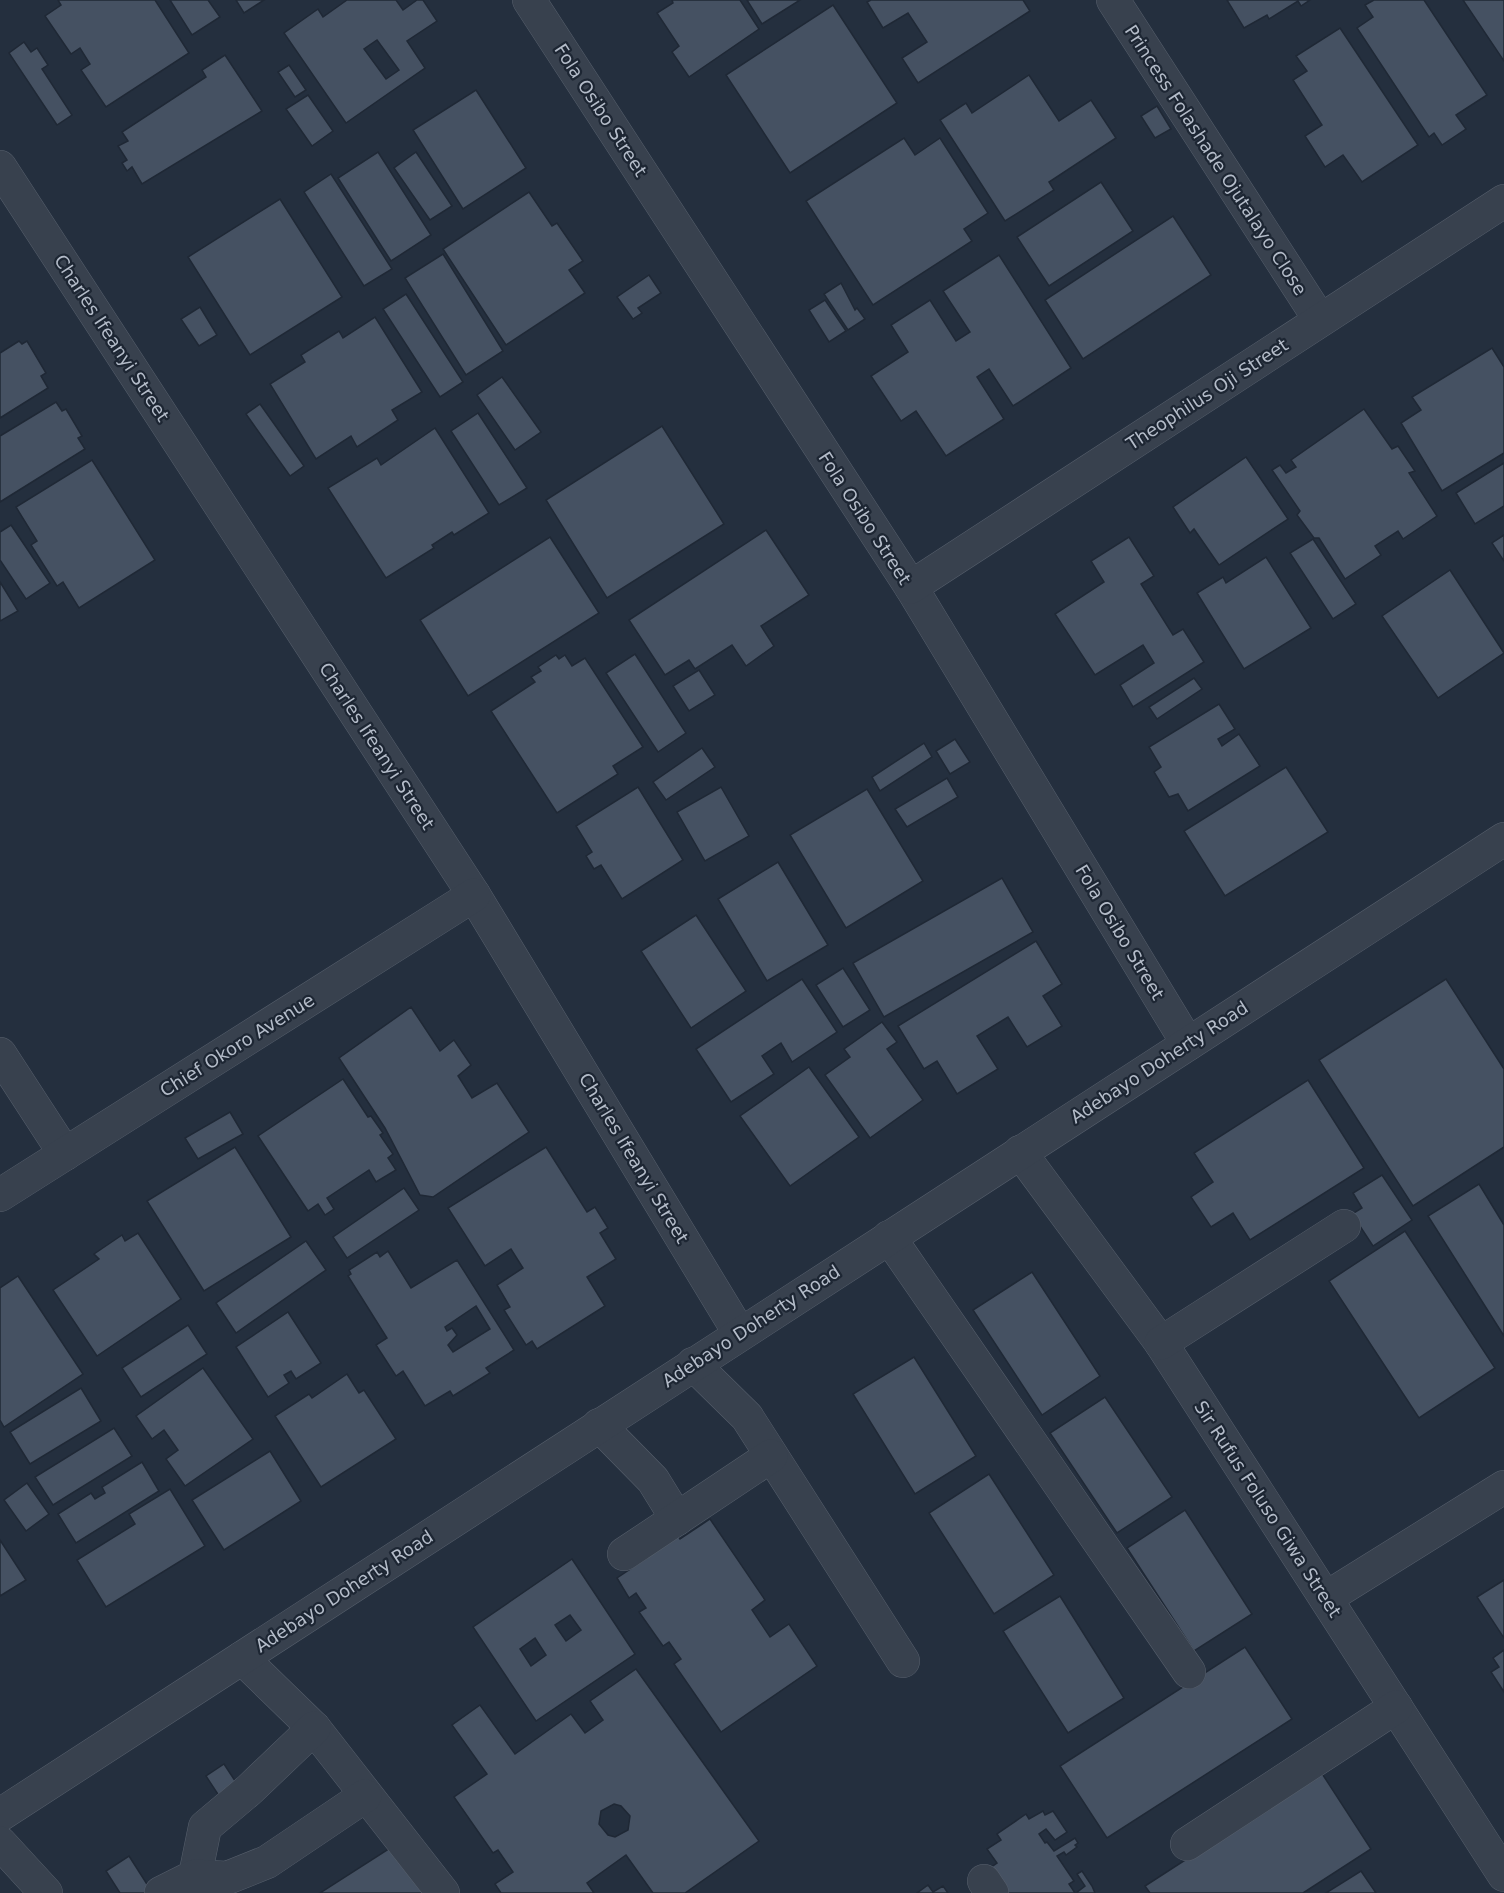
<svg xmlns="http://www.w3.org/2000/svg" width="1504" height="1893" font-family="'DejaVu Sans',sans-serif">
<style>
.building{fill:#455162;stroke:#1f2835;stroke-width:1.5;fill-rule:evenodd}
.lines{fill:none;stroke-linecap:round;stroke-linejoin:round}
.minor-casing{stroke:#565f6c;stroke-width:34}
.minor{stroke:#38414e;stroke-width:33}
.labels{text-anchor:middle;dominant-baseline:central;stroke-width:4.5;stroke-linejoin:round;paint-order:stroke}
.street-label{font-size:18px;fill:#b4bcc9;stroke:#1d2633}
</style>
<rect width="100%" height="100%" fill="#242f3e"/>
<!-- building -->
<g class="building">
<polygon points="58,0 155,0 189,53 106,107 81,70 90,64 80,48 71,54 45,16 61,5"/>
<polygon points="170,0 208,0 220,17 192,35"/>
<polygon points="236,0 264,0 244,13"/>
<path d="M347,0H396L403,10L417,0H423L437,21L407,41L425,68L346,123L284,33L318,9L323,17ZM377,40L399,70L386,79L364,49Z"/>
<polygon points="672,0 740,0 759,29 689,77 672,52 679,46 657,13 673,3"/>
<polygon points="747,0 800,0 762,24"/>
<polygon points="871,0 1023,0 1030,11 918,83 902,58 927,42 908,13 883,28 867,2"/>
<polygon points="1227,0 1310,0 1301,6 1298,1 1269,19 1267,15 1244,28"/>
<polygon points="1374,0 1424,0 1487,95 1456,115 1466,129 1442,145 1434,133 1429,137 1357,28 1373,17 1365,5"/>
<polygon points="1463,0 1504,0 1504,61"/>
<polygon points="833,5 897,103 790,173 726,75"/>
<polygon points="1340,28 1418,145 1362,182 1343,155 1325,167 1305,136 1322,125 1293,80 1307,71 1296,56"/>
<polygon points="24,42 31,52 37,48 48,65 42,69 72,115 57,125 9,53"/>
<polygon points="225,55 262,111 142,184 132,167 127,171 122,163 127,160 118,146 128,141 122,132 206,77 202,70"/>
<polygon points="289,65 306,90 295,97 278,72"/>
<polygon points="1029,75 1059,121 1091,100 1116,138 1049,182 1054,190 1005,221 940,120 966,103 972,113"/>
<polygon points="476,90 526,168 463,209 413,130"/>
<polygon points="308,95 333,131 312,146 286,109"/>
<polygon points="1157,106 1171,129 1155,138 1141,116"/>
<polygon points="904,138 915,155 940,138 988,213 964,229 972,241 873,305 806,201"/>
<polygon points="378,152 431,235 391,261 338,178"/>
<polygon points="416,152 452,206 430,220 394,168"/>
<polygon points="331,174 392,269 364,286 304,192"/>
<polygon points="1101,182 1133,231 1049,286 1017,237"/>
<polygon points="529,192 552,226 557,223 583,261 569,270 585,293 506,345 443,249"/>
<polygon points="280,199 342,297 250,355 188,257"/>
<polygon points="1173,216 1211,275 1083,359 1045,300"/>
<polygon points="443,254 503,351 466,375 405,278"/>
<polygon points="999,255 1071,368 1013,406 989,369 977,377 1004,419 946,456 916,411 901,421 871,376 908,352 891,325 930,300 956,341 970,332 943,291"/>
<polygon points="649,275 661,293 638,308 642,313 633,319 617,297"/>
<polygon points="841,283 855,310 857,308 865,319 848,330 824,294"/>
<polygon points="406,294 463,382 440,397 383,309"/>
<polygon points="825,300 846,331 829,342 809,310"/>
<polygon points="200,307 217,335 199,346 181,319"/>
<polygon points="375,317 422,392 392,410 398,420 357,447 351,436 316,459 270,384 305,362 301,355 339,331 343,338"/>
<polygon points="19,341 22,344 27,341 46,373 41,376 48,388 0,418 0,353"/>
<polygon points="1492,348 1504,367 1504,453 1442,491 1401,423 1421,410 1412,397"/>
<polygon points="502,377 541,432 515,450 477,395"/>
<polygon points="56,402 62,411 66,409 82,436 78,438 85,449 0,502 0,436"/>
<polygon points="260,404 304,466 290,476 246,414"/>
<polygon points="1364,409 1392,449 1398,446 1415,471 1409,473 1437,516 1403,539 1398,531 1375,546 1381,555 1345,579 1319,538 1314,538 1297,515 1300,511 1272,470 1280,465 1286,473 1296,467 1291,460"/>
<polygon points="478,413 527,488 499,505 451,431"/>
<polygon points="662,426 724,524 607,598 546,500"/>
<polygon points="435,428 489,513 454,535 452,532 432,545 434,548 386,578 328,488 377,458 381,465"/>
<polygon points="1246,457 1288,519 1219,565 1194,529 1190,533 1173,507"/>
<polygon points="92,460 155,560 79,608 63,582 57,586 31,545 37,541 16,507"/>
<polygon points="1504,463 1504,506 1475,524 1456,493"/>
<polygon points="11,525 50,583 26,599 0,560 0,532"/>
<polygon points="766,530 809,595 761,626 774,646 746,666 732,645 695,669 689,660 665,675 629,620"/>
<polygon points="1504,535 1504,561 1492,543"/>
<polygon points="550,537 599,613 468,696 420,620"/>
<polygon points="1129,537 1154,576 1141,584 1173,635 1183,629 1204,662 1133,707 1120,685 1154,663 1143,645 1095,675 1055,614 1104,582 1091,561"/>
<polygon points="1313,539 1356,604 1333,619 1290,553"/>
<polygon points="1266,557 1311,628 1244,669 1197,593 1223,577 1226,583"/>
<polygon points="1450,570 1504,653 1438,698 1382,616"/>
<polygon points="0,582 18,611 0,621"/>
<polygon points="635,654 686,733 658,752 606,673"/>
<polygon points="556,655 559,659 565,655 572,666 585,658 643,747 613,766 618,774 557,813 491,711 535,682 531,677 541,671 538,667"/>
<polygon points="699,670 715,695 689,711 673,686"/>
<polygon points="1194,678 1202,689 1157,719 1149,707"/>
<polygon points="1219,704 1235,729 1218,739 1222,746 1239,734 1260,766 1188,811 1178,794 1169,797 1154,772 1161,767 1149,747"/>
<polygon points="955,739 970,762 950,774 936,751"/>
<polygon points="924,743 932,757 880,791 872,777"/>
<polygon points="702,748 715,767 666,800 653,782"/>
<polygon points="1286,767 1328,832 1225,896 1184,831"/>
<polygon points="947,778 958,797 907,827 895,809"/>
<polygon points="638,787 683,860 622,899 601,865 594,869 586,856 592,852 576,826"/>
<polygon points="721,787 749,836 705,861 677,812"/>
<polygon points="867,789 923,881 846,928 790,835"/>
<polygon points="778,862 828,945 767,981 718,899"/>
<polygon points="1002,878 1033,932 884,1017 853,963"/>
<polygon points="696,915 746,991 691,1028 641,951"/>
<polygon points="1036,941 1062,984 1043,996 1062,1026 1027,1047 1008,1017 977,1036 998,1069 957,1094 937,1061 924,1069 898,1026"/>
<polygon points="843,968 870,1010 843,1027 816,985"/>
<polygon points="802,979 837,1032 792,1062 781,1043 762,1056 774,1074 731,1102 696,1049"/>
<polygon points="1446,979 1504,1069 1504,1147 1413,1206 1319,1060"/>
<polygon points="411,1007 440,1051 454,1040 471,1065 458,1076 472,1098 497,1083 529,1132 433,1197 420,1195 385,1128 339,1058"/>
<polygon points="882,1022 897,1042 887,1049 923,1100 870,1138 825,1075 850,1057 844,1049"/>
<polygon points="809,1067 859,1137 790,1186 740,1116"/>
<polygon points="343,1079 368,1117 371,1116 383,1133 380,1135 393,1154 388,1158 396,1170 376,1182 369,1170 327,1198 334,1209 325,1215 318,1204 308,1211 258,1136"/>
<polygon points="1308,1080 1364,1168 1250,1240 1233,1213 1211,1227 1191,1197 1213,1182 1194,1153"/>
<polygon points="230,1112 243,1134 198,1159 185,1138"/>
<polygon points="235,1147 291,1237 204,1291 147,1201"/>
<polygon points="546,1147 587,1212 595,1207 608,1228 600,1233 616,1259 587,1277 605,1306 537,1349 532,1341 526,1345 504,1310 510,1307 497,1285 523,1268 511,1249 485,1266 448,1208"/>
<polygon points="1382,1175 1412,1220 1373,1246 1352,1214 1362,1208 1353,1193"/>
<polygon points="1479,1184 1504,1225 1504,1336 1428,1216"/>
<polygon points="404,1188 419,1210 347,1258 333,1237"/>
<polygon points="1405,1231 1495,1368 1419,1418 1329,1281"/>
<polygon points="138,1233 181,1299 97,1356 53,1290 99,1259 94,1254 122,1235 125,1241"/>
<polygon points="306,1241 326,1270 236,1333 216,1303"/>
<path d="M388,1251L411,1288L457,1260L514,1350L486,1368L490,1373L453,1396L450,1391L425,1406L403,1371L396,1376L376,1345L387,1338L348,1276L351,1274L349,1270L377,1252L380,1257ZM476,1306L490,1329L453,1352L448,1345L457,1335L452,1328L447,1331L445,1327Z"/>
<polygon points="1032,1272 1100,1376 1042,1415 973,1310"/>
<polygon points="18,1276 83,1374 4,1427 0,1420 0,1288"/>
<polygon points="288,1312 321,1363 296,1379 291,1371 284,1375 289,1383 268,1397 236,1347"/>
<polygon points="188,1325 207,1354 141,1397 122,1368"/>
<polygon points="914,1357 976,1456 915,1494 853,1394"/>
<polygon points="203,1368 253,1439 185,1486 166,1459 178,1450 164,1430 152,1439 136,1416"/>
<polygon points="347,1374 359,1393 364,1390 396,1439 321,1487 275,1416 309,1394 312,1398"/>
<polygon points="81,1388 101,1421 30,1464 10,1432"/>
<polygon points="1105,1397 1172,1497 1117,1533 1050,1433"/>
<polygon points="114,1428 132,1456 53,1505 35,1477"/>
<polygon points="270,1451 301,1501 224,1550 192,1500"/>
<polygon points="142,1462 159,1491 76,1543 58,1514 91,1493 95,1499 105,1493 102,1487"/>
<polygon points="989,1474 1054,1575 994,1614 929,1513"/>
<polygon points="27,1483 49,1514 26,1531 4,1500"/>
<polygon points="170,1489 205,1546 106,1607 77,1560 135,1524 129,1514"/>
<polygon points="1185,1510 1252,1614 1194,1651 1127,1548"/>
<polygon points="710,1519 765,1600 752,1610 770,1637 789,1624 817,1666 721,1732 674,1664 681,1659 669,1642 663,1646 639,1612 646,1608 636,1593 629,1598 617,1578 647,1558 675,1531 680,1539"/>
<polygon points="0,1540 26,1580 0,1596"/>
<path d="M572,1559L635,1654L536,1721L473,1627ZM570,1615L581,1630L566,1641L555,1625ZM535,1638L546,1655L531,1666L520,1649Z"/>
<polygon points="1504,1580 1504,1638 1477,1597"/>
<polygon points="1060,1596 1124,1698 1068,1733 1003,1631"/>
<polygon points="1245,1647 1292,1719 1107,1838 1060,1766"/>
<polygon points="1504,1650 1504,1692 1491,1672 1499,1667 1493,1658"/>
<path d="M636,1669L759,1841L685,1893H653L626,1855L587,1883L594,1893H501L495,1884L513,1872L498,1850L493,1853L454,1797L487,1774L452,1725L480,1705L515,1754L571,1714L585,1733L603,1720L590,1701ZM614,1804L621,1806L630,1816L628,1830L615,1837L608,1835L599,1824L601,1811Z"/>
<polygon points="224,1764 243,1793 225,1805 206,1776"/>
<polygon points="1321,1772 1371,1849 1303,1893 1150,1893 1145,1886"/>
<polygon points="1043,1811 1045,1815 1053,1811 1067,1832 1055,1840 1046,1829 1039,1834 1045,1843 1047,1842 1054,1851 1075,1838 1078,1843 1075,1845 1077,1847 1066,1855 1064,1852 1057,1856 1074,1881 1069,1884 1075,1893 1007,1893 990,1868 997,1863 987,1849 1001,1840 997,1834 1026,1814 1029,1819"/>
<polygon points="401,1841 434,1893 320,1893"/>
<polygon points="129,1856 152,1892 150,1893 120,1893 106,1871"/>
<polygon points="1082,1871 1092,1886 1095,1893 1076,1893 1085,1886 1077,1874"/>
<polygon points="1361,1871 1376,1893 1326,1893"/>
<polygon points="928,1885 933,1892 943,1886 948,1893 917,1893"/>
</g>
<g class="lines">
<!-- minor casing -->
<g class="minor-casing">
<g id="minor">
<polyline points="529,0 911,587 1188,1044"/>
<polyline points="1113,0 1320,320"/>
<polyline points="0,167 474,895 740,1334"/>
<polyline points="911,587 1504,201"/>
<polyline points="0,1054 65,1154"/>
<polyline points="1020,1152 1161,1343 1504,1875"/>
<polyline points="0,1195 474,895"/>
<polyline points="889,1237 1189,1672"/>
<polyline points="1161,1343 1344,1226"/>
<polyline points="693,1364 747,1417 903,1661"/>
<polyline points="599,1425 653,1480 677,1519"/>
<polyline points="624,1554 771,1456"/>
<polyline points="1326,1598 1504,1487"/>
<polyline points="242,1658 314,1728 443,1893"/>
<polyline points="0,1815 1504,839"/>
<polyline points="0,1843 46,1893"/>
<polyline points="1187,1844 1396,1707"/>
<polyline points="195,1876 205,1827 249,1790 314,1728"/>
<polyline points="984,1881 992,1893"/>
<polyline points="161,1893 195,1876 227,1878 267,1862 365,1796"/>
</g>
</g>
<!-- minor -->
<use href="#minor" class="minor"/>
</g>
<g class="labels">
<!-- street labels -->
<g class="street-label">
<text transform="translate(601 110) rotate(57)">Fola Osibo Street</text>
<text transform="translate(1216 160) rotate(57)">Princess Folashade Ojutalayo Close</text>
<text transform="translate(112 338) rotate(57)">Charles Ifeanyi Street</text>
<text transform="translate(1207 394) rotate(-33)">Theophilus Oji Street</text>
<text transform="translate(865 518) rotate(57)">Fola Osibo Street</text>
<text transform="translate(377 746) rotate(57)">Charles Ifeanyi Street</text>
<text transform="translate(1120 932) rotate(59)">Fola Osibo Street</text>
<text transform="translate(237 1045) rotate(-32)">Chief Okoro Avenue</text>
<text transform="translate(1159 1062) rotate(-33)">Adebayo Doherty Road</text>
<text transform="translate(634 1158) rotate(59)">Charles Ifeanyi Street</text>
<text transform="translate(751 1326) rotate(-33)">Adebayo Doherty Road</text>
<text transform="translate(1268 1509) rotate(57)">Sir Rufus Foluso Giwa Street</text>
<text transform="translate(344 1591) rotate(-33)">Adebayo Doherty Road</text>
</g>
</g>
</svg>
